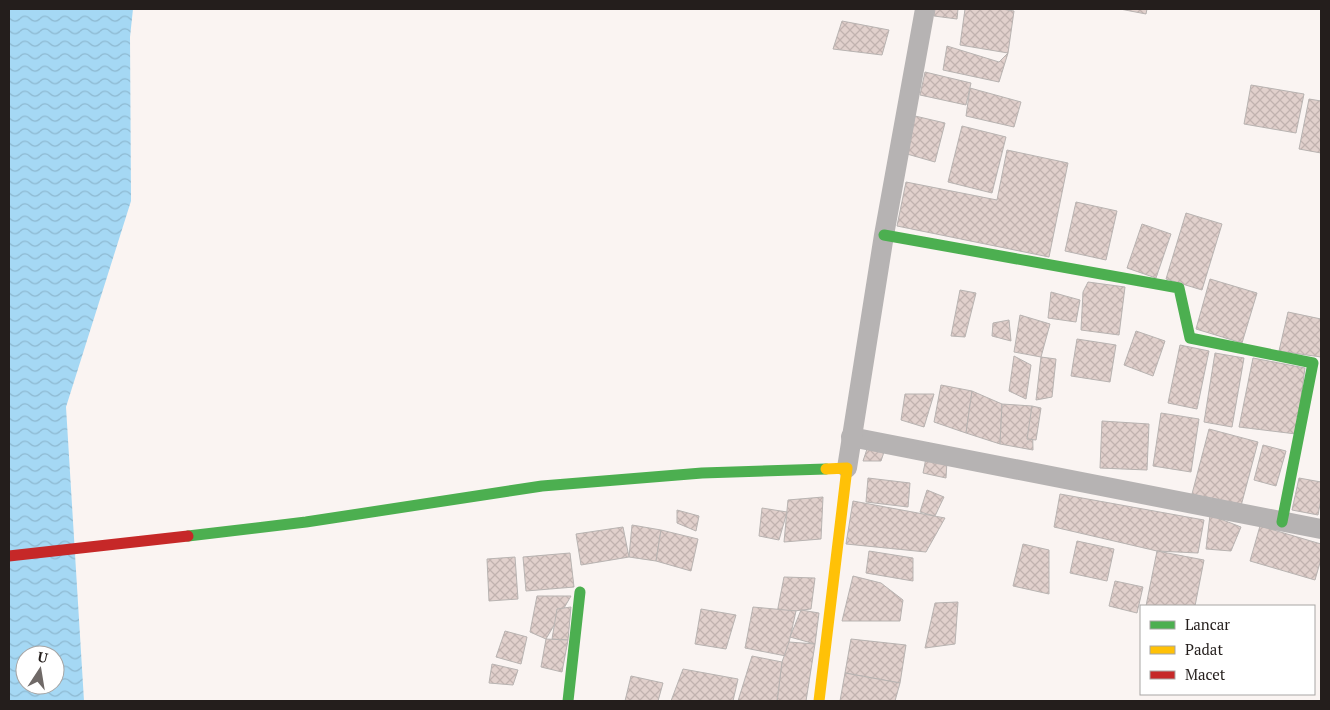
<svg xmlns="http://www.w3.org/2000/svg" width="1330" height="710" font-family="'PT Serif',serif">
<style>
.water{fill:url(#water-waves);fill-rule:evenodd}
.building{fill:url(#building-cross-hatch);stroke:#b8b3b1}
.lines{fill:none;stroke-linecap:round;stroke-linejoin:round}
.street{stroke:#b6b3b3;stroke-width:20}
.fast{stroke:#4caf50;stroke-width:11}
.slow{stroke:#ffc107;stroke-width:11}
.jam{stroke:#c62828;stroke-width:11}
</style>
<defs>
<pattern id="water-waves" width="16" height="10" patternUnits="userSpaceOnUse" patternTransform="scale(1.25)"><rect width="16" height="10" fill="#a5d8f4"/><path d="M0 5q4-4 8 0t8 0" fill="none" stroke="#8eb9d1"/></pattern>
<pattern id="building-cross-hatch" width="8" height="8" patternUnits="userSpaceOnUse" patternTransform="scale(1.25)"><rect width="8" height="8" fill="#e1d0cc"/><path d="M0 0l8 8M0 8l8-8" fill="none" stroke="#c1b2af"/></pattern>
</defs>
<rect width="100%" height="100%" fill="#faf4f2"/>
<!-- water -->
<path class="water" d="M9,9H133L130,37L131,201L66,407L84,701H9ZM25,655H55V685H25Z"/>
<!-- building -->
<g class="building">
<polygon points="935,9 958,9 957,19 934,16"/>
<polygon points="965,9 1002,9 1014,11 1008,53 960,45"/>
<polygon points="1120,9 1147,9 1146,14"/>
<polygon points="842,21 889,30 882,55 833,49"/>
<polygon points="947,46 999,62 1008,53 999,82 943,70"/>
<polygon points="925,72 971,83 966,105 920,95"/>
<polygon points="1251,85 1304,94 1296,133 1244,124"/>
<polygon points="970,88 1021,102 1014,127 966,116"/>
<polygon points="1309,99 1321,101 1321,153 1299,149"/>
<polygon points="915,116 945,123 935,162 907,154"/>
<polygon points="962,126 1006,137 992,193 948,182"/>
<polygon points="1007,150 1068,163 1049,257 897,226 906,182 997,200"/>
<polygon points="1076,202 1117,211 1106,260 1065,251"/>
<polygon points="1186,213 1222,224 1202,290 1166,279"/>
<polygon points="1142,224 1171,234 1156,278 1127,268"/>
<polygon points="1210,279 1257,293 1242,343 1196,329"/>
<polygon points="1088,282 1125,287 1119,335 1081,330 1083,292"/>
<polygon points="960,290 976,293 965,337 951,336"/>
<polygon points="1051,292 1080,300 1076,322 1048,318"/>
<polygon points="1288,312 1321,319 1321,357 1279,351"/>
<polygon points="1020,315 1050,324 1041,357 1014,352"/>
<polygon points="1009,320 1011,341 992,336 993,323"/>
<polygon points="1136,331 1165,341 1153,376 1124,365"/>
<polygon points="1077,339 1116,345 1110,382 1071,376"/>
<polygon points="1180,345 1209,351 1197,409 1168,403"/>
<polygon points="1215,353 1244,358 1232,427 1204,422"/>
<polygon points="1014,356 1031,365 1026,399 1009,391"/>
<polygon points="1041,357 1056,359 1052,397 1036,400"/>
<polygon points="1253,358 1305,368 1296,434 1239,427"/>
<polygon points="941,385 972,391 966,433 934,422"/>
<polygon points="972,391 1002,404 1000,444 966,433"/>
<polygon points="905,394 934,394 924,427 901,420"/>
<polygon points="1002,404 1032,406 1033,450 1000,444"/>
<polygon points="1032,406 1041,408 1036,440 1027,439"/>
<polygon points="1161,413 1199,419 1191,472 1153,466"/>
<polygon points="1102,421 1149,424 1147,470 1100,468"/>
<polygon points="1209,429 1258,442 1241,506 1192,494"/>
<polygon points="1263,445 1286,451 1276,486 1254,480"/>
<polygon points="868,446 885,449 881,461 863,461"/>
<polygon points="926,458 947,461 946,478 923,473"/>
<polygon points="868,478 910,483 908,507 866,502"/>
<polygon points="1299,478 1321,482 1321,499 1318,515 1292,510"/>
<polygon points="927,490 944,497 935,516 920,512"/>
<polygon points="1060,494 1204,520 1198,553 1157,551 1054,527"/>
<polygon points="823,497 821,539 784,542 788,500"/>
<polygon points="853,501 945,518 926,552 846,544"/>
<polygon points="762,508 787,512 779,540 759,536"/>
<polygon points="677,510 699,516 696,531 677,523"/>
<polygon points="1210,515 1241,527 1231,551 1206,549"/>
<polygon points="632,525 661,530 656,561 629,557"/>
<polygon points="1260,526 1321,544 1321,559 1315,580 1250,561"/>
<polygon points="623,527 629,557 581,565 576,534"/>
<polygon points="661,530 698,539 691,571 656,561"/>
<polygon points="1077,541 1114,549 1107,581 1070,573"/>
<polygon points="1023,544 1049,550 1049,594 1013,586"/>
<polygon points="869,551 913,558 913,581 866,573"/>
<polygon points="1157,551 1204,560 1195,606 1146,606"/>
<polygon points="570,553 574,587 526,591 523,557"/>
<polygon points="515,557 518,599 489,601 487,559"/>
<polygon points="853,576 881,583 903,600 900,621 842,621"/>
<polygon points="784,577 815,578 811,609 777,613"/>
<polygon points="1115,581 1143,587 1137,613 1109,606"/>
<polygon points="537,596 571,596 546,639 530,632"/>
<polygon points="958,602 955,644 925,648 935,603"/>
<polygon points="571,607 568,640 552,639 557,609"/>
<polygon points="753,607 796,611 786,656 745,648"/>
<polygon points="701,609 736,615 726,649 695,644"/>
<polygon points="801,610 819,613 815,644 790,637"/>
<polygon points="505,631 527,637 521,664 496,657"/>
<polygon points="546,639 568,640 562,672 541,667"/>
<polygon points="851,639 906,645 900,683 845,673"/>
<polygon points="789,642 815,644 806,701 777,701 782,662"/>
<polygon points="752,656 782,662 777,701 738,701"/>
<polygon points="492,664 518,670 513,685 489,683"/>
<polygon points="683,669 738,679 733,701 671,701"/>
<polygon points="845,673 900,683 895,701 840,701"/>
<polygon points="631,676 663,683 658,701 625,701"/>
</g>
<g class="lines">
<!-- street -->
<g class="street">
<polyline points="851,437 1321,529"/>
<polyline points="847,468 884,235 925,9"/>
</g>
<!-- fast -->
<g class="fast">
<polyline points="884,235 1179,288 1190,338 1313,363 1282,522"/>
<polyline points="188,536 306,522 542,486 702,473 826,469"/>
<polyline points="568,701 580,592"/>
</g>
<!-- slow -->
<polyline class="slow" points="819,701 847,468 826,469"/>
<!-- jam -->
<polyline class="jam" points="9,556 188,536"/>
</g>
<!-- border -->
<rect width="1330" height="710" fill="none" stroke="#241e1c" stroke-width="20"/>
<!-- legend -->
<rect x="1140" y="605" width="175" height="90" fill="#ffffff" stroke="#a7a5a4"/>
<rect x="1150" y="621" width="25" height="8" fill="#4caf50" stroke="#a7a5a4"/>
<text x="1185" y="630" font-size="15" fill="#241e1c">Lancar</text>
<rect x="1150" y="646" width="25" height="8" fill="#ffc107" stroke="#a7a5a4"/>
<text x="1185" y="655" font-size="15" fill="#241e1c">Padat</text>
<rect x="1150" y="671" width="25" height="8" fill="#c62828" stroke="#a7a5a4"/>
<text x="1185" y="680" font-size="15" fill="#241e1c">Macet</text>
<!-- north arrow -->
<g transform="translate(40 670) rotate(12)"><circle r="24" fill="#ffffff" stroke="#a7a5a4"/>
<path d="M0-4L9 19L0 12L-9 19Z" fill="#6f6967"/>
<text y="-8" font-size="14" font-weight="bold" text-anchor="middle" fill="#241e1c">U</text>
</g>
</svg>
